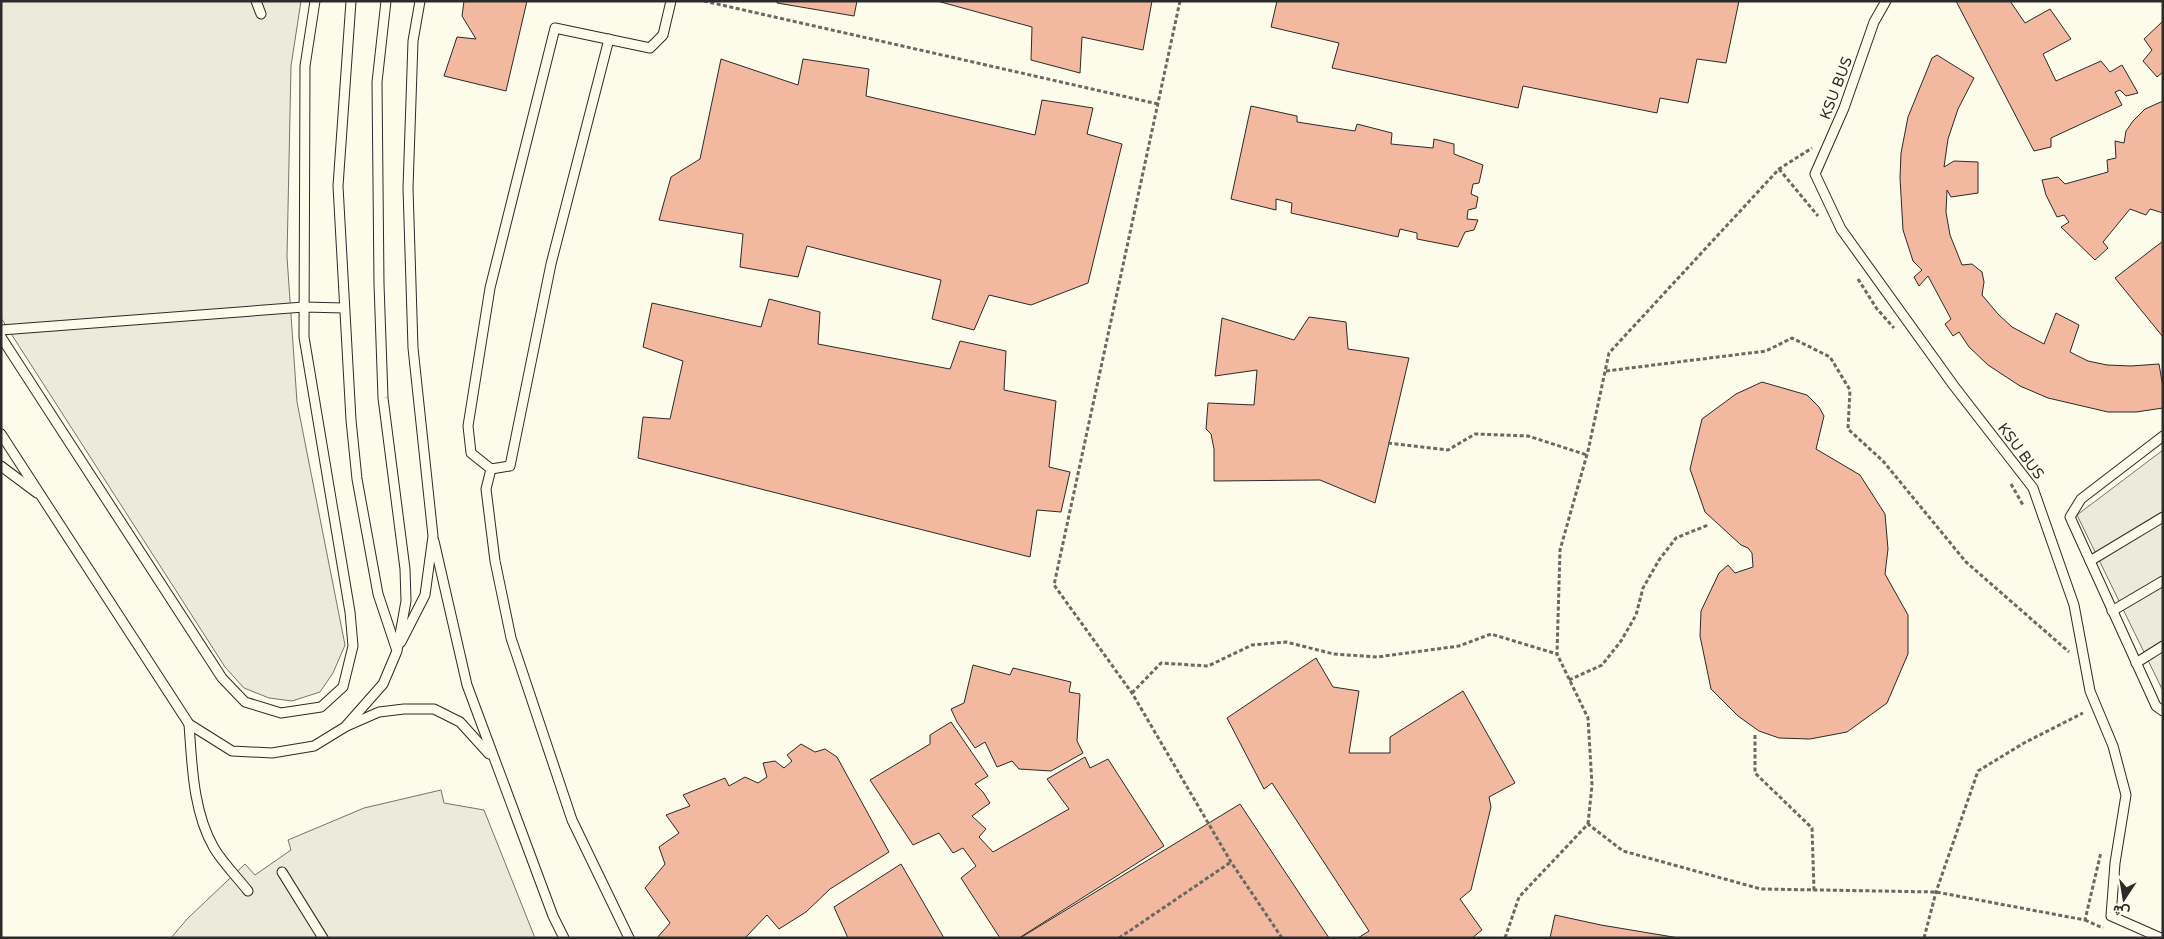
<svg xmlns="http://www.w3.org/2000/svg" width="2164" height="939" font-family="'Varela Round',Vazirmatn,sans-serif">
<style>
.parking{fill:#eceadb;stroke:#74746e}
.building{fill:#f2b8a0;stroke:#2b2b2b}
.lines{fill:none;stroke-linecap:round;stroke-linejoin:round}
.service-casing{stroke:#2b2b2b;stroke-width:11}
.path{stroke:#6a6964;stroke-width:3;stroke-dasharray:4 2.5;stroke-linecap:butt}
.service{stroke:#fdfbea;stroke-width:9}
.labels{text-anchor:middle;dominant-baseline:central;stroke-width:4;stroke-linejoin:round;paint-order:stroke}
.street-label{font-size:15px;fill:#2b2b2b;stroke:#fdfbea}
</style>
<rect width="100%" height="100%" fill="#fdfbea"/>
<!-- parking -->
<g class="parking">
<polygon points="1,1 301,1 291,66 287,257 297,402 345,645 333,673 320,692 292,701 269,698 244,688 225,667 1,318"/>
<polygon points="2163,450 2163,691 2077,515"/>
<polygon points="441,790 444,803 484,810 535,938 171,938 187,919 245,864 255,875 291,850 288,840 364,808"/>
</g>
<!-- building -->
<g class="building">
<polygon points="464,1 527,1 506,91 444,76 457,37 476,39 462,16"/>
<polygon points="777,1 857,1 854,16 777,3"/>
<polygon points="937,1 1152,1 1143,50 1082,37 1080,73 1031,60 1032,27"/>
<polygon points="1277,1 1739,1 1726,63 1697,59 1688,103 1660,98 1657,113 1523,86 1518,108 1332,68 1339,43 1271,27"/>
<polygon points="1956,1 2010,1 2025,23 2050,9 2071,39 2043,54 2056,81 2101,61 2110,72 2122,65 2138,93 2126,96 2120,90 2115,92 2122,105 2051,138 2051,147 2034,151"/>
<polygon points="2163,21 2163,72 2157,77 2143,61 2152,50 2144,39"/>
<polygon points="1937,55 1974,78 1958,109 1948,139 1944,167 1954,161 1978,162 1978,193 1951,197 1947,190 1946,212 1950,235 1962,265 1972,264 1982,272 1984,282 1982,295 1998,314 2012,327 2044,344 2056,313 2079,325 2070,352 2088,361 2107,365 2131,366 2159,364 2163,387 2163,408 2136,412 2108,412 2048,398 2020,386 1988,365 1969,347 1959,332 1953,336 1945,324 1951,319 1928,276 1919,286 1914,277 1922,270 1913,261 1903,230 1900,178 1901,153 1908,117 1932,58"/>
<polygon points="721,59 798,85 803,59 869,69 866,96 1035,135 1042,100 1093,108 1087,134 1122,144 1088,283 1031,305 989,295 974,330 932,319 941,280 807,246 798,277 740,267 743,234 659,220 671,177 700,159"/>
<polygon points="2163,101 2163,213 2150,209 2146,215 2130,209 2103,242 2108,248 2095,260 2061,227 2069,222 2064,215 2057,217 2046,195 2042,180 2058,177 2065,184 2108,172 2107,160 2116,158 2115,141 2124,143 2126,131 2133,121 2145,109"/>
<polygon points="1251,106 1297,116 1297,122 1355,131 1357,124 1392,133 1391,144 1433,148 1434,139 1454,144 1454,154 1483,165 1479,183 1473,184 1471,194 1478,197 1476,208 1468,210 1467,219 1478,220 1474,230 1465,232 1458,247 1417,239 1417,233 1400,229 1398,237 1291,213 1292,203 1276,199 1276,210 1231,199"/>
<polygon points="2163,241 2163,337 2115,278"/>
<polygon points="769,299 820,312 818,344 950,369 960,341 1006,351 1004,390 1056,401 1049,467 1070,472 1061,512 1037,510 1030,557 638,458 643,417 670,419 683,361 643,347 652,303 761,327"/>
<polygon points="1309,317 1346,322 1348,349 1409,358 1375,503 1320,480 1214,481 1214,449 1211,434 1206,429 1208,403 1254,405 1257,370 1215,376 1222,318 1294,340"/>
<polygon points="1762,382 1807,395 1819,407 1824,416 1816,449 1860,475 1885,514 1888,549 1885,574 1908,615 1908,654 1887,703 1847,732 1810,739 1779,738 1759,731 1738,716 1711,689 1700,636 1701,611 1719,573 1728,565 1735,573 1753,567 1752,553 1748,548 1741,545 1705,512 1690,469 1702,419 1736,394"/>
<polygon points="1316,658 1333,687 1359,691 1349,753 1390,753 1390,737 1463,691 1515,783 1489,797 1491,807 1471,890 1460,899 1482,930 1472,938 1358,938 1369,931 1272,783 1264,789 1227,718"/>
<polygon points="973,665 1010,675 1013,668 1071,682 1069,692 1080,694 1077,741 1083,753 1051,771 1019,769 1012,761 997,767 985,742 975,748 957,722 951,709 964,703"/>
<polygon points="951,722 988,776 975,784 983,792 990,803 972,816 986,829 979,837 993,852 1069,809 1047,779 1085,757 1090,768 1108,759 1164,846 1019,938 1000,938 961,878 976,866 963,848 953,853 939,833 913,845 870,780 930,744 930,735"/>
<polygon points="801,744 815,752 825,749 837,757 889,852 830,889 806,912 779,929 767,915 745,938 657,938 670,923 645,888 665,864 659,847 679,833 666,815 690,806 683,795 725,778 729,786 745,777 758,783 767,777 763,763 775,761 784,768 792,761 787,755"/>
<polygon points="1240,804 1329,938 1020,938"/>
<polygon points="901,864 944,938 848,938 834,907"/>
<polygon points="1555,915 1601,925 1679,938 1550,938"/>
</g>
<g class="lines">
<!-- service casing -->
<g class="service-casing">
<g id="service">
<polyline points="256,1 261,14"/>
<polyline points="351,1 338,186 351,420 357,479 378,594 396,648"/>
<polyline points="1886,1 1874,22 1844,108 1815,174 1841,229 1954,386 2033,488 2074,605 2090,691 2113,746 2126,795 2115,863 2111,916 2161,938"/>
<polyline points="1,330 304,307 344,308"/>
<polyline points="1,337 222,678 245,702 281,713 321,707 343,687 353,646 350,612 304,337 305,66 315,1"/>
<polyline points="1,434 189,724 232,751 272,753 314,746 345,727 383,684 397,651 406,601 405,569 383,398 379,284 377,82 386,1"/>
<polyline points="2163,436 2081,499 2070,517 2156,706 2163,711"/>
<polyline points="1,466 37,493"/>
<polyline points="491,469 471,453 468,426 490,288 555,28 650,48 663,35 671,1"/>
<polyline points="491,469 486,489 495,561 511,638 572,820 629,938"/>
<polyline points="491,469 510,466 551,264 609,39"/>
<polyline points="434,541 467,685 553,916 564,938"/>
<polyline points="2090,561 2163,517"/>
<polyline points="2112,611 2163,581"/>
<polyline points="401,642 425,595 433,536 413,348 408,188 413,41 420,1"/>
<polyline points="2136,663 2163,646"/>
<path d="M189,724C192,765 193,812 214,848C223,863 237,877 248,891"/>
<polyline points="347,726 379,712 404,709 434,709 460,722 489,754"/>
<polyline points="282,872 323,938"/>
</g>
</g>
<!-- path -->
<g class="path">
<polyline points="704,1 1158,104"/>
<polyline points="1180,1 1054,585 1132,693 1231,862 1282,938"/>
<polyline points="1779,169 1818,216"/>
<polyline points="1858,279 1877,309 1894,328"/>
<polyline points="1606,371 1766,351 1792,338 1830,357 1850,390 1848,429 1883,461 1966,562 2069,652"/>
<polyline points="1388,443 1448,450 1475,434 1528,436 1587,455"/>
<polyline points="2011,484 2023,505"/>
<polyline points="1569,680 1602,665 1621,641 1636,615 1643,588 1659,560 1676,538 1708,525"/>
<polyline points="1132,693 1161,663 1208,666 1252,645 1286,642 1334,654 1377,657 1459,646 1491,634 1557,654"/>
<polyline points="1755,735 1755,773 1812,828 1814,890"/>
<polyline points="1588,824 1592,785 1588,718 1557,654 1560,550 1588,451 1609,353 1779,169 1812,148"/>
<polyline points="2085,920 2103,928"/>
<polyline points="1119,938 1231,862"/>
<polyline points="1505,938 1519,897 1588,824 1623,851 1761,889 1936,892 2085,920 2101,852"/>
<polyline points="1924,938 1936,892 1978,771 2024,743 2083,713"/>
</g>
<!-- service -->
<use href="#service" class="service"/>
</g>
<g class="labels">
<!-- street labels -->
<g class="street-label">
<text transform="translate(1836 88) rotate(-69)">KSU BUS</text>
<text transform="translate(2021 451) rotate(53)">KSU BUS</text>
</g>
</g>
<!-- border -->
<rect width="2164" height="939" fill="none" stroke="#2b2b2b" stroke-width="5"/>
<!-- north arrow -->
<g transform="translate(2124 899) rotate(192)" stroke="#fdfbea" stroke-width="4" paint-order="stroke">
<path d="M0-4L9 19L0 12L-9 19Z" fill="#2b2b2b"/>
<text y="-8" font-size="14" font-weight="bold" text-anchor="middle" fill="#2b2b2b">ش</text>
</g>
</svg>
